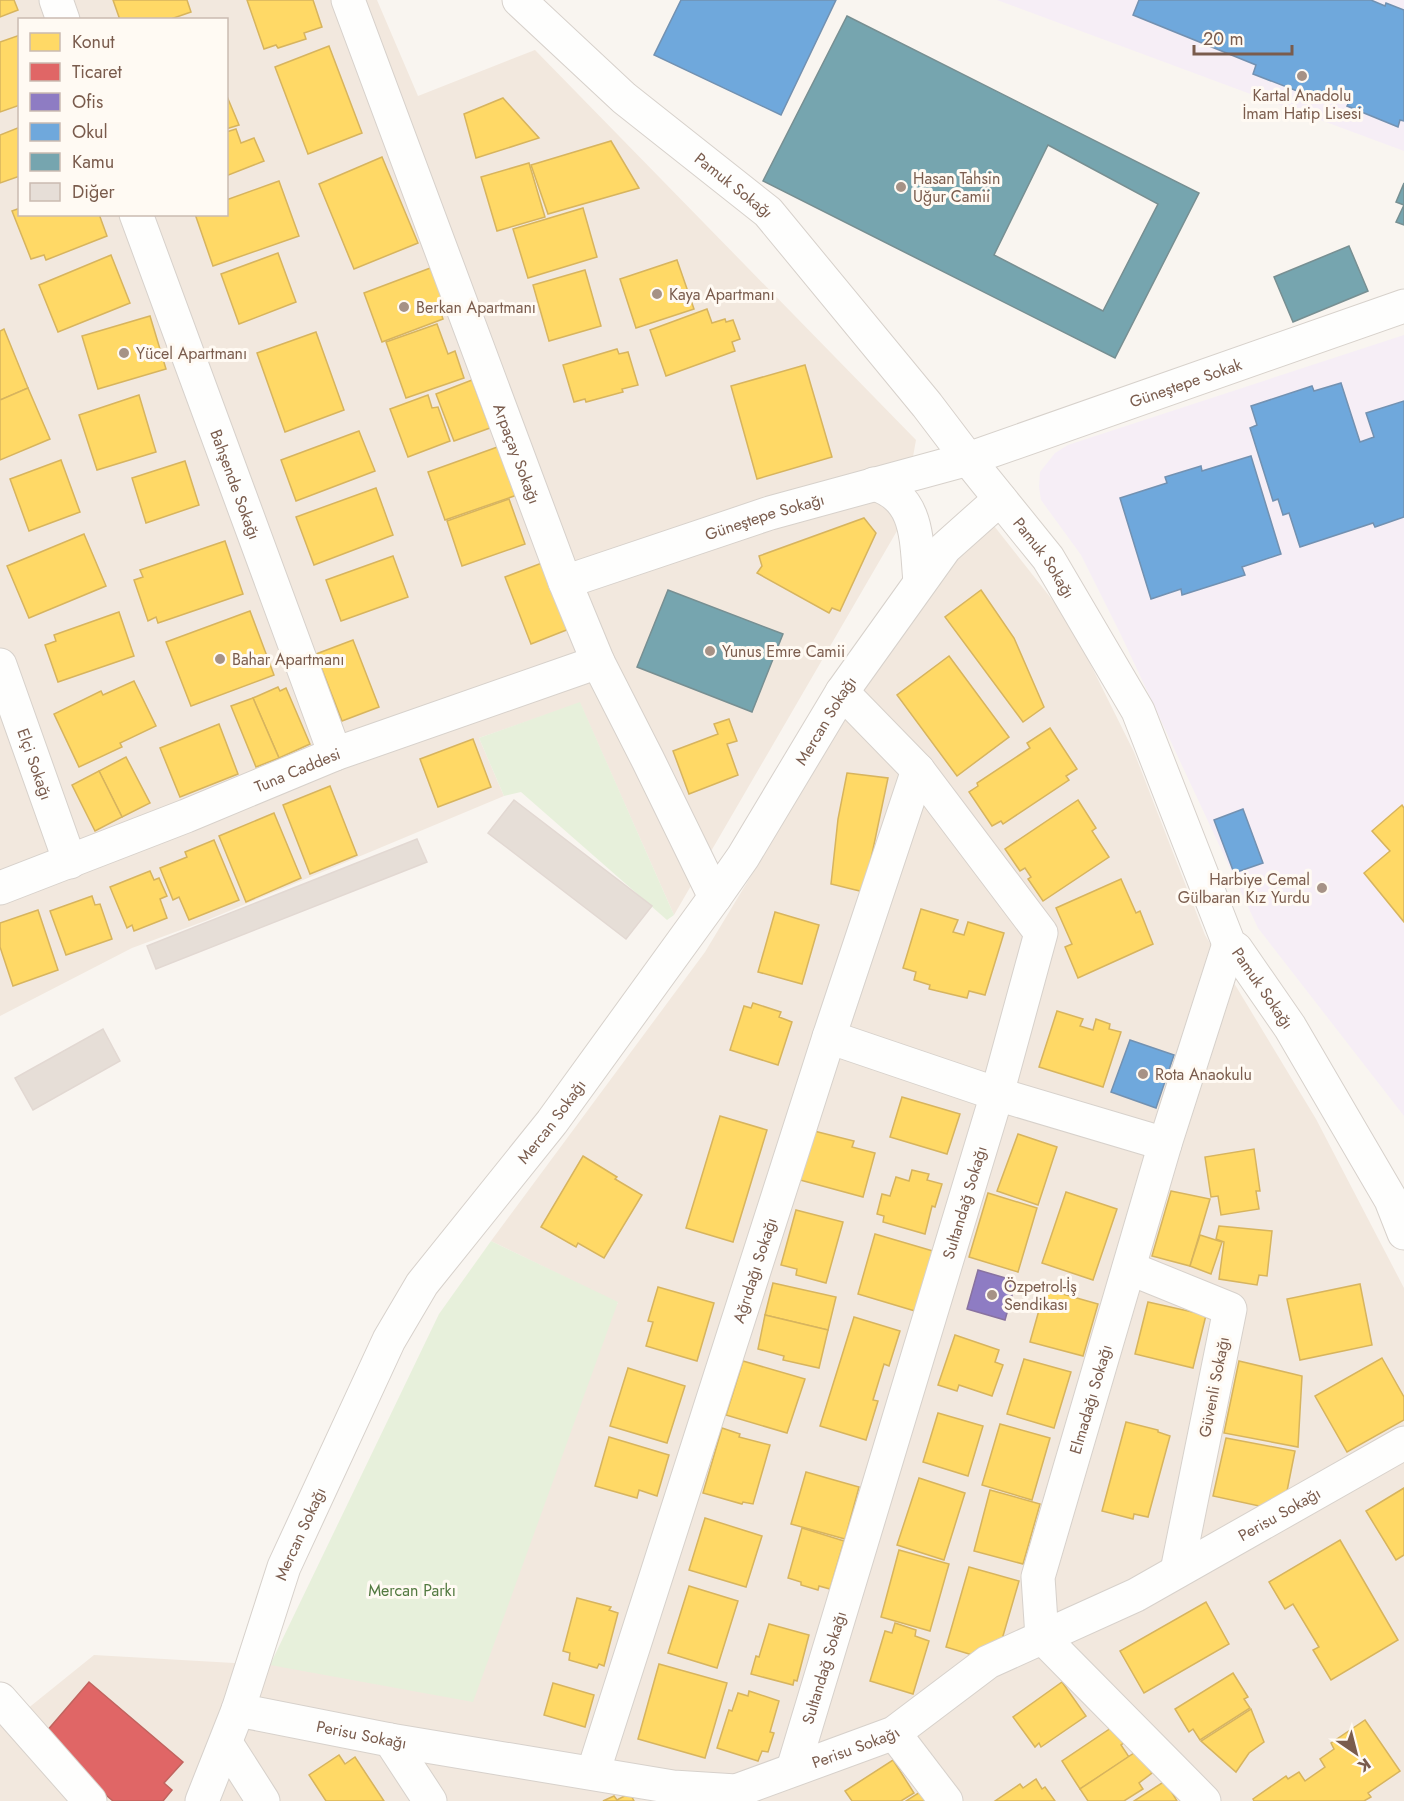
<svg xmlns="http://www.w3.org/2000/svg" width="1404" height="1801" font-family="Jost,sans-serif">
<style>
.residential{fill:#f2e8de;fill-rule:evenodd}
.education{fill:#f6eef6}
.green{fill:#e7f0db}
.homes{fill:#ffd966;stroke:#d7b45e;stroke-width:1.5}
.shops{fill:#e06666;stroke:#c1635e;stroke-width:1.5}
.offices{fill:#8e7cc3;stroke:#8872a0;stroke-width:1.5}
.schools{fill:#6fa8dc;stroke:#7291b1;stroke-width:1.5}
.public{fill:#76a5af;stroke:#778f92;stroke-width:1.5;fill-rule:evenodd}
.building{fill:#e6ded7;stroke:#e2d8d2;stroke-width:1.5}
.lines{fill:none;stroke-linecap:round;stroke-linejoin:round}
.minor-casing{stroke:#d7d1cb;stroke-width:35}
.minor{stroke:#fefefd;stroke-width:33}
.poi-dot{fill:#a69286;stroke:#fffaf3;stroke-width:2}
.labels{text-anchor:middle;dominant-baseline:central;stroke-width:6;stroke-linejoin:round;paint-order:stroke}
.poi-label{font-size:16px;fill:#7a5c4d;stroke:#fffaf3;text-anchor:start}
.street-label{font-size:16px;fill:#7a5c4d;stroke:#fffaf3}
.park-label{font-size:16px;fill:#537a41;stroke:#fffaf3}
</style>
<rect width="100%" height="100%" fill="#f9f5f0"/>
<!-- residential -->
<g class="residential">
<path d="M0,0H377L418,96L535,50L916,440L901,524L674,915L580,703L479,738L504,796L205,921L132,948L0,1016ZM20,20H226V214H20Z"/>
<polygon points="976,503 1069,621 1134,752 1205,935 1316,1119 1404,1288 1404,1801 0,1801 0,1709 11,1722 94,1655 270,1665 618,1303 491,1241 705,952"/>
</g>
<!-- education -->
<g class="education">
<polygon points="997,0 1404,0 1404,151"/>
<polygon points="1404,335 1404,1116 1258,928 1121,635 1081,555 1041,500 1039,487 1040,472 1055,453 1068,445"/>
</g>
<!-- green -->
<g class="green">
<polygon points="580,702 674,915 667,920 521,792 504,796 479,738"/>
<polygon points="491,1241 618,1302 473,1702 270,1665 439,1314"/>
</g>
<!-- homes -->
<g class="homes">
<polygon points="0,0 14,0 18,10 0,17"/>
<polygon points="113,0 187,0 191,12 168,20 120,20"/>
<polygon points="247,0 313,0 322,27 304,33 306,39 278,48 276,45 264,49"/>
<polygon points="20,35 20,105 0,112 0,42"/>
<polygon points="329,46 362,133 308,154 275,67"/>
<polygon points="226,94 239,125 226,129"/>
<polygon points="503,98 539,138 476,158 464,114"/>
<polygon points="20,127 20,176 0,183 0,135"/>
<polygon points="236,129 241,143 254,138 264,161 226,176 226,132"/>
<polygon points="611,141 639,188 548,214 531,165"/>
<polygon points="382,157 418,243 354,269 319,184"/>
<polygon points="529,163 545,217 497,231 481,177"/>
<polygon points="279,181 299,236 213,266 195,214 226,214 226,200"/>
<polygon points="20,208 20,214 99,214 107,236 46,260 44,255 31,259 12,211"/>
<polygon points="583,208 597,257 528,278 513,229"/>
<polygon points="278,253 296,302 239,324 221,274"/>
<polygon points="111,255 130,303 58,332 39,285"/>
<polygon points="677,260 694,309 636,328 620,279"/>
<polygon points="433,267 446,301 438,304 443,319 382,342 364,293"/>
<polygon points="585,270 601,326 549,341 533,285"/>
<polygon points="707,309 712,323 725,319 726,322 733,320 740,339 732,342 735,351 666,376 650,330"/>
<polygon points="150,316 166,369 98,389 82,336"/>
<polygon points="437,324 448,354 455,351 464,378 406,398 386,342"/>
<polygon points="4,329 28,388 0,400 0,331"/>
<polygon points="316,332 344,410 285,432 257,353"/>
<polygon points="617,349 619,354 628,352 638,385 622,389 623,392 586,402 585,399 574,402 563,365"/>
<polygon points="805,365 832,457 757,479 731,386"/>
<polygon points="472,380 490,428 454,441 436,394"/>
<polygon points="28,388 50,439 0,460 0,400"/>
<polygon points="139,395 156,452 97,470 79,415"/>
<polygon points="428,395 432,408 438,407 450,441 408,457 390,409"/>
<polygon points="359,431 375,471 296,501 281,460"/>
<polygon points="503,445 520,494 445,520 428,472"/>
<polygon points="61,460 80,512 29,531 10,479"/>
<polygon points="185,461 199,505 146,523 132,478"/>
<polygon points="376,488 393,535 314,565 296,517"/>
<polygon points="509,499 525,544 462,566 447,521"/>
<polygon points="864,518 876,533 840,611 832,608 829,613 757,573 762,566 759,556"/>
<polygon points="84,534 106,586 29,618 7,566"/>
<polygon points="225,541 243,594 158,623 156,617 148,621 134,580 143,577 140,570"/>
<polygon points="393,556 408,597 341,621 326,580"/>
<polygon points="542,563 569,629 531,644 505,577"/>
<polygon points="981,590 1014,638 1044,707 1023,722 945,617"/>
<polygon points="250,611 274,675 191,706 166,642"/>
<polygon points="119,612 134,656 58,682 45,645 56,641 54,635"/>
<polygon points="353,640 379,707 342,721 316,654"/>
<polygon points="949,656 1009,737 957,776 897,695"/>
<polygon points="134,681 156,726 120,743 122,747 79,767 54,714 101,691 103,695"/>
<polygon points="278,687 280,691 286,688 310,744 279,758 253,698"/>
<polygon points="253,698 279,758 256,767 231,706"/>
<polygon points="729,719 737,741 727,744 738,775 689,794 673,751 718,734 714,724"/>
<polygon points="219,724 238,774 180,797 160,748"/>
<polygon points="1050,728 1077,769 1066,776 1069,780 1003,824 1001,821 992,826 969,792 978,786 977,783 1030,748 1027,743"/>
<polygon points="473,739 491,787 438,807 420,759"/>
<polygon points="126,757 150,803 122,817 99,771"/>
<polygon points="99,771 122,817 95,831 72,785"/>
<polygon points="847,773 888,778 864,892 831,884 838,819"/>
<polygon points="330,786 357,855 310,874 283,805"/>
<polygon points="1078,800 1096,828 1092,831 1109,857 1043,901 1028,879 1031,877 1025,868 1020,871 1005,849"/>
<polygon points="1402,805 1404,808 1404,922 1364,873 1390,851 1372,831"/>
<polygon points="274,813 301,878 246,902 219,836"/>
<polygon points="214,840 239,900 189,920 179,897 173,900 160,868 187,857 185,852"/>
<polygon points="150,871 154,880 159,878 167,896 160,899 167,918 134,931 132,925 127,928 110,887"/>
<polygon points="1121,879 1136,913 1140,911 1153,944 1078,978 1065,947 1072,944 1056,908"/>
<polygon points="92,896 95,905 100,904 112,939 66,955 50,911"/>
<polygon points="921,909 958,920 953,932 964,935 968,922 1004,933 985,995 969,991 967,998 929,989 930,985 914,980 916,972 903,968"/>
<polygon points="38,910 58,970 13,986 0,947 0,923"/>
<polygon points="775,912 819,925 802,984 758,972"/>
<polygon points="753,1003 781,1012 779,1017 792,1022 778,1065 730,1050 744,1006 751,1008"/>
<polygon points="1057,1011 1083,1019 1080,1026 1093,1030 1096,1019 1110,1024 1109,1029 1121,1032 1103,1087 1039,1067"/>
<polygon points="902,1097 960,1114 947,1154 890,1137"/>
<polygon points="720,1116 767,1130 733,1242 686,1228"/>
<polygon points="814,1131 854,1141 852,1147 875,1153 863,1197 800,1180"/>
<polygon points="1018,1134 1057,1147 1038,1205 997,1191"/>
<polygon points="1254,1149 1260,1191 1256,1191 1259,1209 1221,1215 1218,1196 1211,1197 1205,1157"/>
<polygon points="583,1156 617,1177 615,1179 642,1195 604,1258 578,1243 576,1247 541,1227"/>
<polygon points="912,1170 929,1174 927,1180 942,1184 935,1207 932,1206 925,1234 883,1222 884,1216 877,1214 882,1194 890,1196 896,1177 909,1181"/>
<polygon points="1171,1191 1210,1199 1190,1266 1152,1256"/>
<polygon points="1066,1192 1117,1209 1093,1280 1042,1263"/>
<polygon points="988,1193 1037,1208 1018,1272 969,1257"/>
<polygon points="796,1210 843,1222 826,1283 796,1275 797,1269 781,1265"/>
<polygon points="1219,1226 1272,1231 1267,1276 1259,1275 1257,1285 1219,1279 1224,1242 1216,1239"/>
<polygon points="875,1234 933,1251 915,1311 858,1294"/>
<polygon points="1200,1235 1222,1242 1211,1274 1190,1266"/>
<polygon points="773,1283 836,1297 828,1330 765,1315"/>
<polygon points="1360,1284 1372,1345 1300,1360 1287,1299"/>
<polygon points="658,1287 714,1303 697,1361 646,1346 653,1322 648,1321"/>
<polygon points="1045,1289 1098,1304 1083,1356 1030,1342"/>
<polygon points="1148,1302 1206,1315 1193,1368 1135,1354"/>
<polygon points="765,1315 828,1330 819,1368 783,1360 784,1356 758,1349"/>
<polygon points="854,1317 900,1331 889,1366 884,1364 873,1400 878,1401 866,1440 820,1426"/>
<polygon points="955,1335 999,1350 995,1362 1003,1365 992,1396 959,1385 957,1391 938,1385"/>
<polygon points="1382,1358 1404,1397 1404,1420 1347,1452 1315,1396"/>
<polygon points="1024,1359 1071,1372 1054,1428 1007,1414"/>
<polygon points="743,1361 805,1379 787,1433 726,1415"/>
<polygon points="1239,1361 1302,1376 1298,1447 1224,1433"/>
<polygon points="628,1368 685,1386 667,1443 610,1426"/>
<polygon points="938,1413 983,1426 968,1476 923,1462"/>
<polygon points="1126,1422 1158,1430 1158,1432 1170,1436 1148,1517 1134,1514 1133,1519 1102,1511"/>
<polygon points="1000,1424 1050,1438 1032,1500 982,1485"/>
<polygon points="722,1428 740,1434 739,1437 770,1445 753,1504 743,1502 742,1504 703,1493"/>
<polygon points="609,1437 669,1455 657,1496 639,1490 637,1498 595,1486"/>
<polygon points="1226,1438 1295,1451 1283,1511 1213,1496"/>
<polygon points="806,1472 859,1487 845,1539 791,1524"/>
<polygon points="919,1478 965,1493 944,1560 897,1545"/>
<polygon points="1404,1488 1404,1555 1396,1560 1366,1511"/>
<polygon points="990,1490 1040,1504 1023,1564 974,1551"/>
<polygon points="705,1518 762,1536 746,1587 689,1570"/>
<polygon points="802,1528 844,1541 830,1589 819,1586 818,1590 801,1585 801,1582 788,1578"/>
<polygon points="1340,1540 1398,1640 1331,1680 1313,1650 1319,1647 1293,1604 1285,1609 1269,1582"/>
<polygon points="899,1550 949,1564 930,1631 881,1617"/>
<polygon points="969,1567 1019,1581 998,1653 979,1657 946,1647"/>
<polygon points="689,1586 738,1601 717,1668 668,1653"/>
<polygon points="577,1598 611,1607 609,1610 618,1613 604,1666 599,1664 597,1668 569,1660 570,1653 563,1651"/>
<polygon points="1206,1602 1229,1644 1144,1693 1120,1651"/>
<polygon points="895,1623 916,1630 915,1636 929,1641 913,1694 870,1681 885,1631 892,1633"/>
<polygon points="769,1624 809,1635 797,1681 794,1680 793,1685 751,1674 756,1656 759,1657"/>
<polygon points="659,1664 727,1683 705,1758 638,1739"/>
<polygon points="1233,1673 1248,1697 1244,1699 1250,1708 1200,1740 1193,1729 1189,1732 1175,1709"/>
<polygon points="1062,1682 1086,1716 1041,1747 1039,1743 1035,1747 1013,1717"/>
<polygon points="553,1683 594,1695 585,1727 544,1715"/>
<polygon points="749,1691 779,1701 770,1732 774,1733 768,1752 762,1751 758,1761 717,1748 729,1710 732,1711 738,1693 748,1696"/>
<polygon points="1251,1709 1264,1742 1249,1753 1236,1772 1201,1741"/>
<polygon points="1365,1720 1400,1771 1368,1793 1371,1797 1364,1801 1254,1801 1253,1799 1286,1776 1288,1779 1299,1772 1305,1781 1325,1767 1320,1759 1334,1749 1331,1743"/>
<polygon points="1114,1726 1125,1742 1121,1745 1129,1757 1080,1789 1062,1761"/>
<polygon points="1137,1751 1152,1773 1139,1783 1143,1789 1124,1801 1088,1801 1080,1789"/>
<polygon points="339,1755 345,1764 355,1757 384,1801 326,1801 309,1775"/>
<polygon points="893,1760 914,1793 901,1801 852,1801 845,1791"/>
<polygon points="1036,1779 1042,1789 1045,1787 1055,1801 995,1801 1020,1784 1023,1788"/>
<polygon points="1165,1781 1177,1801 1134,1801"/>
<polygon points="920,1792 926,1801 906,1801"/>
<polygon points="630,1793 634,1801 603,1801 614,1796 617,1800"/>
</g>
<!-- shops -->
<polygon class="shops" points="89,1682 183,1762 164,1783 172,1790 163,1801 113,1801 40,1739"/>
<!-- offices -->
<polygon class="offices" points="978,1270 1016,1281 1005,1320 967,1309"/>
<!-- schools -->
<g class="schools">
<polygon points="681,0 836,0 781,115 654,55"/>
<polygon points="1139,0 1371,0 1385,6 1386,3 1404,10 1404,121 1400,120 1398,127 1347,106 1349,102 1327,93 1323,101 1253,74 1256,65 1133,15"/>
<polygon points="1341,383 1360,442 1374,437 1366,413 1404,401 1404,517 1375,527 1373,523 1300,547 1289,513 1283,515 1278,499 1273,501 1250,428 1257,425 1251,406 1312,386 1314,391"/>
<polygon points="1251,456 1281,554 1242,567 1245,575 1182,595 1181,589 1151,599 1120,498 1167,483 1165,477 1201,466 1202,471"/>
<polygon points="1243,809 1263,863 1234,873 1214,820"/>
<polygon points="1130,1040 1174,1055 1156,1108 1111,1092"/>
</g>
<!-- public -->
<g class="public">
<path d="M847,16L1199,193L1115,358L763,181ZM1048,145L1158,204L1103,311L994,255Z"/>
<polygon points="1404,183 1404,225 1396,222 1404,205 1396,202"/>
<polygon points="1349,246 1368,291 1293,322 1274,277"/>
<polygon points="668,590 783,634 752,712 637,667"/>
</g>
<!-- building -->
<g class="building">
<polygon points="514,800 652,906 626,939 488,833"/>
<polygon points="417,839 427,862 156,969 147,946"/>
<polygon points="103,1029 120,1061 33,1110 15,1078"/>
</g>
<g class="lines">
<!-- minor casing -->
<g class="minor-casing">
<g id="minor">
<polyline points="56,0 63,20"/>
<path id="s1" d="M348,0L565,582L598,662L648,760L715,897"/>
<path id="s2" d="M519,0L624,98L768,212L927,405L968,459L1048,558L1138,711L1229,944L1236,949L1290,1027L1391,1200L1404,1233"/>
<path id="s3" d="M136,214L335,754"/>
<path d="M874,484C920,497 916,542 920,582"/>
<path id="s4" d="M565,582L770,513L968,459L1404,306"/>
<path id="s5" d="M0,665L70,862"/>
<path id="s6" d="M0,888L186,816L335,754L598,662"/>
<polyline points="829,1037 997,1094 1165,1144"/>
<polyline points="1129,1268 1230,1309 1177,1571"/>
<polyline points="0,1699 90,1801"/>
<path id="s7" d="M238,1710L390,1740L673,1787L736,1791L894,1733L988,1662L1136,1595L1404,1443"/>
<polyline points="894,1733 946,1801"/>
<polyline points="390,1740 430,1801"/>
<polyline points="226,1743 263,1801"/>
<path id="s8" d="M793,1769L997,1094L1041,933L918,770L842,692"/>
<path id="s9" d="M593,1773L829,1037L918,770"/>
<path id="s10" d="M202,1801L238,1710L284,1567L389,1340L422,1284L552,1122L715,897L743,857L842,692L945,548L1000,499"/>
<path id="s11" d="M1204,1801L1042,1637L1038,1577L1165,1144L1229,944"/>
</g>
</g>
<!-- minor -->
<use href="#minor" class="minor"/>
</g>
<!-- markers -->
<g class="poi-dot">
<circle cx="1302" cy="76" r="6"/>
<circle cx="901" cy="187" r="6"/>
<circle cx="657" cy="294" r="6"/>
<circle cx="404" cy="307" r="6"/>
<circle cx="124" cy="353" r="6"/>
<circle cx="710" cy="651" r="6"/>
<circle cx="220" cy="659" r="6"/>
<circle cx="1322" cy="888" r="6"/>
<circle cx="1143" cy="1074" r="6"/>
<circle cx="992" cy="1295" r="6"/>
</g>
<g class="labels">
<!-- poi labels -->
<g class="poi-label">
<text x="1302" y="95" text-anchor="middle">Kartal Anadolu<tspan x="1302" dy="18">İmam Hatip Lisesi</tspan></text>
<text x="913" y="178">Hasan Tahsin<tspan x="913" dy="18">Uğur Camii</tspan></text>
<text x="669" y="294">Kaya Apartmanı</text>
<text x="416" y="307">Berkan Apartmanı</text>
<text x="136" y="353">Yücel Apartmanı</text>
<text x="722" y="651">Yunus Emre Camii</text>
<text x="232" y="659">Bahar Apartmanı</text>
<text x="1310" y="879" text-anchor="end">Harbiye Cemal<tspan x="1310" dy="18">Gülbaran Kız Yurdu</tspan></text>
<text x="1155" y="1074">Rota Anaokulu</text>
<text x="1004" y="1286">Özpetrol-İş<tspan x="1004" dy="18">Sendikası</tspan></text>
</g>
<!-- street labels -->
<g class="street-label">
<text stroke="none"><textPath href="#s2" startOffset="284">Pamuk Sokağı</textPath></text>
<text stroke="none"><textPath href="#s4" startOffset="652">Güneştepe Sokak</textPath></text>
<text stroke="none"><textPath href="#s1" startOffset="484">Arpaçay Sokağı</textPath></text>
<text stroke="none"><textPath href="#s3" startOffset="288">Bahşende Sokağı</textPath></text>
<text stroke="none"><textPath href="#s4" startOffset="210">Güneştepe Sokağı</textPath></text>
<text stroke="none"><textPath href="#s2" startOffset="770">Pamuk Sokağı</textPath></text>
<text stroke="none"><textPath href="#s10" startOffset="1257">Mercan Sokağı</textPath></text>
<text stroke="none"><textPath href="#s5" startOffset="105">Elçi Sokağı</textPath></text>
<text stroke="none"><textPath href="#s6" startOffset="320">Tuna Caddesi</textPath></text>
<text stroke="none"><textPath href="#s2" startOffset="1256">Pamuk Sokağı</textPath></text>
<text stroke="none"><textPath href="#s10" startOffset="771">Mercan Sokağı</textPath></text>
<text stroke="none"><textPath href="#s8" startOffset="592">Sultandağ Sokağı</textPath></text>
<text stroke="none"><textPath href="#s9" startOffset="528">Ağrıdağı Sokağı</textPath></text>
<text transform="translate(1214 1387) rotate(-79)">Güvenli Sokağı</text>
<text stroke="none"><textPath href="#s11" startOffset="476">Elmadağı Sokağı</textPath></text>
<text stroke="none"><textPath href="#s7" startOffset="1118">Perisu Sokağı</textPath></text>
<text stroke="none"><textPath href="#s10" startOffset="285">Mercan Sokağı</textPath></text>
<text stroke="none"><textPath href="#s8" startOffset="106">Sultandağ Sokağı</textPath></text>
<text stroke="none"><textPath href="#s7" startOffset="126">Perisu Sokağı</textPath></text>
<text stroke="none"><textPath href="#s7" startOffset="632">Perisu Sokağı</textPath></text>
</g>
<!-- park labels -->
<g class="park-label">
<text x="412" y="1590">Mercan Parkı</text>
</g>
</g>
<!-- legend -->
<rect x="18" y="18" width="210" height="198" fill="#fffaf3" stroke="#cabbb1" stroke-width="1.5"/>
<rect x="30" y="33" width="30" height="18" fill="#ffd966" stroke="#cabbb1" stroke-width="1.5"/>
<text x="72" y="48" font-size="18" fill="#7a5c4d">Konut</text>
<rect x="30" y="63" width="30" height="18" fill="#e06666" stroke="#cabbb1" stroke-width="1.5"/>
<text x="72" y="78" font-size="18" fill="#7a5c4d">Ticaret</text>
<rect x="30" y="93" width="30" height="18" fill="#8e7cc3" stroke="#cabbb1" stroke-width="1.5"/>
<text x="72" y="108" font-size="18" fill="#7a5c4d">Ofis</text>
<rect x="30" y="123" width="30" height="18" fill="#6fa8dc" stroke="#cabbb1" stroke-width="1.5"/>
<text x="72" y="138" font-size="18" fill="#7a5c4d">Okul</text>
<rect x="30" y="153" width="30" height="18" fill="#76a5af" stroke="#cabbb1" stroke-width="1.5"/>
<text x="72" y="168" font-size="18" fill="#7a5c4d">Kamu</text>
<rect x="30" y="183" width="30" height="18" fill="#e6ded7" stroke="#cabbb1" stroke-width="1.5"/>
<text x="72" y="198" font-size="18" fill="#7a5c4d">Diğer</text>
<!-- north arrow -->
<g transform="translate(1356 1753) rotate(145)" stroke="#fffaf3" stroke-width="4.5" paint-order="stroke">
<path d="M0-4.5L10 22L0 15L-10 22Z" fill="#7a5c4d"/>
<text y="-9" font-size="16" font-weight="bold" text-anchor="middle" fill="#7a5c4d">K</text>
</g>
<!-- scale -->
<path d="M1194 45v9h98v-9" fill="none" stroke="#7a5c4d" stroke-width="3"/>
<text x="1203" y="45" font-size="18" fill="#7a5c4d" stroke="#fffaf3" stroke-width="4.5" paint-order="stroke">20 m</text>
</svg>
